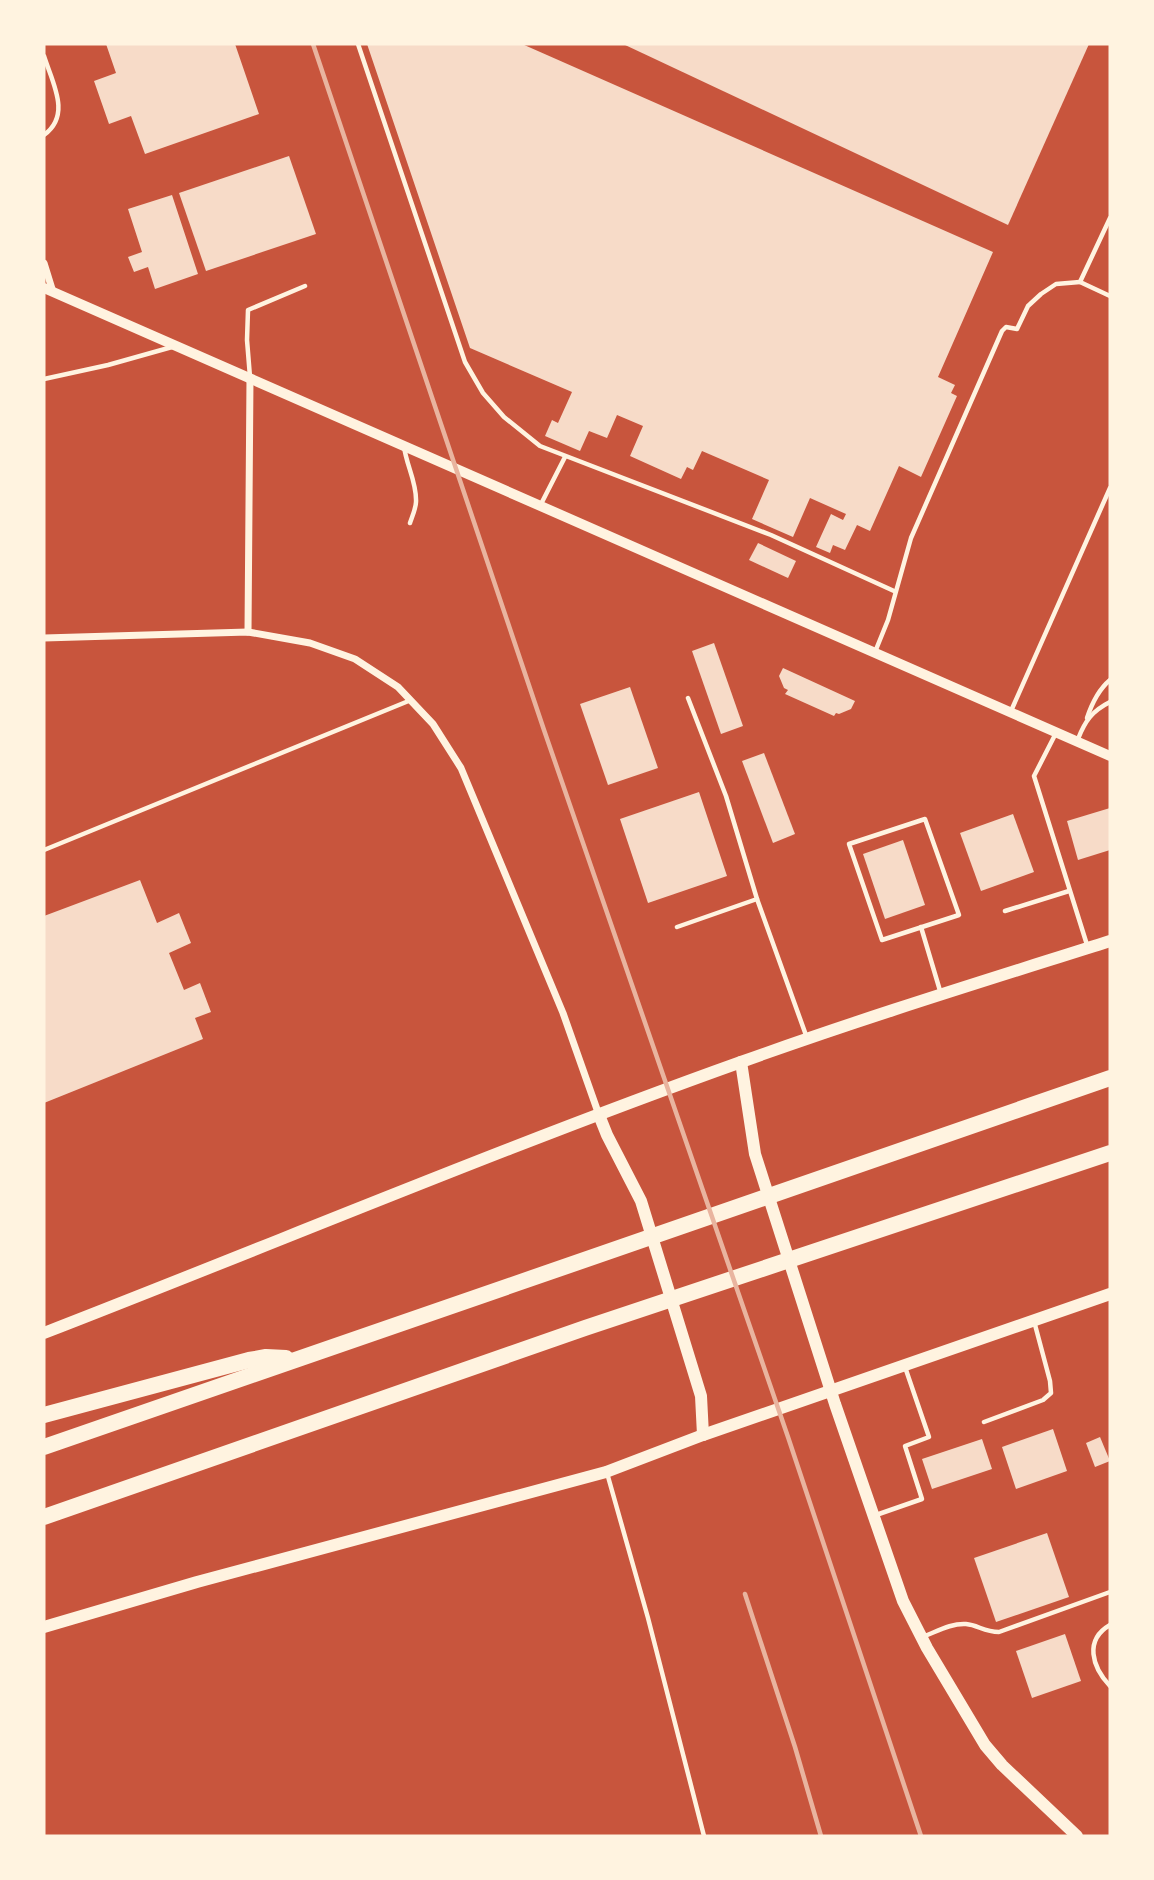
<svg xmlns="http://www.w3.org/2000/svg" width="1154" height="1880" font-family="'IBM Plex Sans',sans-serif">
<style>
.building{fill:#f7dbc8}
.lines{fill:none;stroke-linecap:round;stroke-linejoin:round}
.service{stroke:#fff3e0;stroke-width:4.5}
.minor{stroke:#fff3e0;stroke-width:7}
.tertiary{stroke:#fff3e0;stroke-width:10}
.secondary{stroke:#fff3e0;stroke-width:12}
.motorway{stroke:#fff3e0;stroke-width:16}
.rail{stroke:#e9b49f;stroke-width:4.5}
</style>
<rect width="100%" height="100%" fill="#c8553d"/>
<!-- building -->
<g class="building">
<polygon points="106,44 235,44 259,114 145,154 131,116 109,124 94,81 116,73"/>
<polygon points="367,44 522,44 993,252 938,377 955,385 951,393 957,396 921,477 899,466 870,531 857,525 845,550 833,545 830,553 816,547 831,514 843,520 846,514 810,498 793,537 752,519 769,480 702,451 693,470 687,467 681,479 630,456 643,426 617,415 607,438 589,431 580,451 545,436 552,420 558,423 572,392 470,348"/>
<polygon points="623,44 1089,44 1008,225"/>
<polygon points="289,156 316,234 206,271 179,193"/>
<polygon points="172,195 198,274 155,289 148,267 134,272 128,257 142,252 128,209"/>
<polygon points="758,543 796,561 788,578 749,560"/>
<polygon points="714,643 743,726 721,734 692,651"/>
<polygon points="783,668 855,701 851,709 839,714 836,713 834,716 785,694 788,690 784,688 779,676"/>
<polygon points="630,687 658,768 608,785 580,704"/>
<polygon points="764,753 795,834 773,843 742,761"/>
<polygon points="699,792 727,876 648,903 620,819"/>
<polygon points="1110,808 1110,850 1078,860 1067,821"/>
<polygon points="1013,814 1034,872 981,891 960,833"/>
<polygon points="903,840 925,905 885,919 863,854"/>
<polygon points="140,880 157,923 179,913 191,943 169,953 184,990 200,983 211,1012 195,1018 203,1039 44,1103 44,916"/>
<polygon points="1053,1429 1067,1471 1016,1489 1002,1447"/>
<polygon points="1100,1437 1110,1461 1095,1467 1086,1443"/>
<polygon points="982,1439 992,1469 932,1489 922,1459"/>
<polygon points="1047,1533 1069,1597 996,1622 974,1558"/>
<polygon points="1065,1634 1081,1681 1032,1698 1016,1651"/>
</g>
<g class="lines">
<!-- service -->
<g class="service">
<polyline points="358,44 465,362 483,393 504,417 540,446 771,535 894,591"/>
<path d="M44,56C52,82 72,115 44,135"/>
<polyline points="1110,218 1080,282 1110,296"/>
<polyline points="250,377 247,340 248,310 305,286"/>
<polyline points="44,379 108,365 172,347"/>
<path d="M404,446C406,465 417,482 416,502C416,508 412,517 410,523"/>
<polyline points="540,506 565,457"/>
<polyline points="875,652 888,620 911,538 1002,331 1006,327 1017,329 1028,306 1041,294 1056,284 1080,282"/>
<polyline points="688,698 726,796 757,899"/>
<polyline points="1011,711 1110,488"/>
<path d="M1087,718C1092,703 1098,690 1110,680"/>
<polyline points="1056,733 1034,776 1088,948"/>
<path d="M1078,739C1085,721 1092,711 1110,702"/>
<polygon points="925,819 959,915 882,940 849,844"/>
<polyline points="44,850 411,700"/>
<polyline points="1005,911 1069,891"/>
<polyline points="677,927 757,899 807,1038"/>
<polyline points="921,927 941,994"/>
<polyline points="984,1422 1043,1400 1051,1393 1050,1381 1034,1321"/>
<polyline points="607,1473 648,1618 704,1836"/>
<polyline points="876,1515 922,1499 905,1446 929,1437 905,1367"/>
<path d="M1110,1625C1084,1640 1092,1667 1110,1686"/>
<path d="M922,1637C936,1632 951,1623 966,1624C978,1625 984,1632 999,1632L1110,1592"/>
</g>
<!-- minor -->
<g class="minor">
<polyline points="44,263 53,292"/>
<polyline points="248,632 250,378"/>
<polyline points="44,638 248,632 310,643 355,659 398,687 433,724 461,768 563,1013 599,1115"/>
</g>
<!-- tertiary -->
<polyline class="tertiary" points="44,288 1110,756"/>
<!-- secondary -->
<g class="secondary">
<polyline points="741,1062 755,1154 835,1404 903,1601 927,1648 985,1745 1002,1765 1077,1836"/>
<polyline points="599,1115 607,1135 641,1201 701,1396 703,1435"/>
<path d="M44,1333C276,1243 506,1146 741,1062C863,1018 987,980 1110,941"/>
<polyline points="44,1627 197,1582 606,1472 703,1435 1110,1294"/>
</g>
<!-- motorway -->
<g class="motorway">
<polyline points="44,1415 249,1360 266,1357 286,1358"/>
<polyline points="44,1447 1110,1078"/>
<polyline points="44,1517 585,1328 1110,1153"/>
</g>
<!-- rail -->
<g class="rail">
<polyline points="313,44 544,730 788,1437 921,1836"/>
<polyline points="745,1594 795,1747 821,1836"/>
</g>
</g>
<!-- border -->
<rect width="1154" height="1880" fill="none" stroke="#fff3e0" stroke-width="91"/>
</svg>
